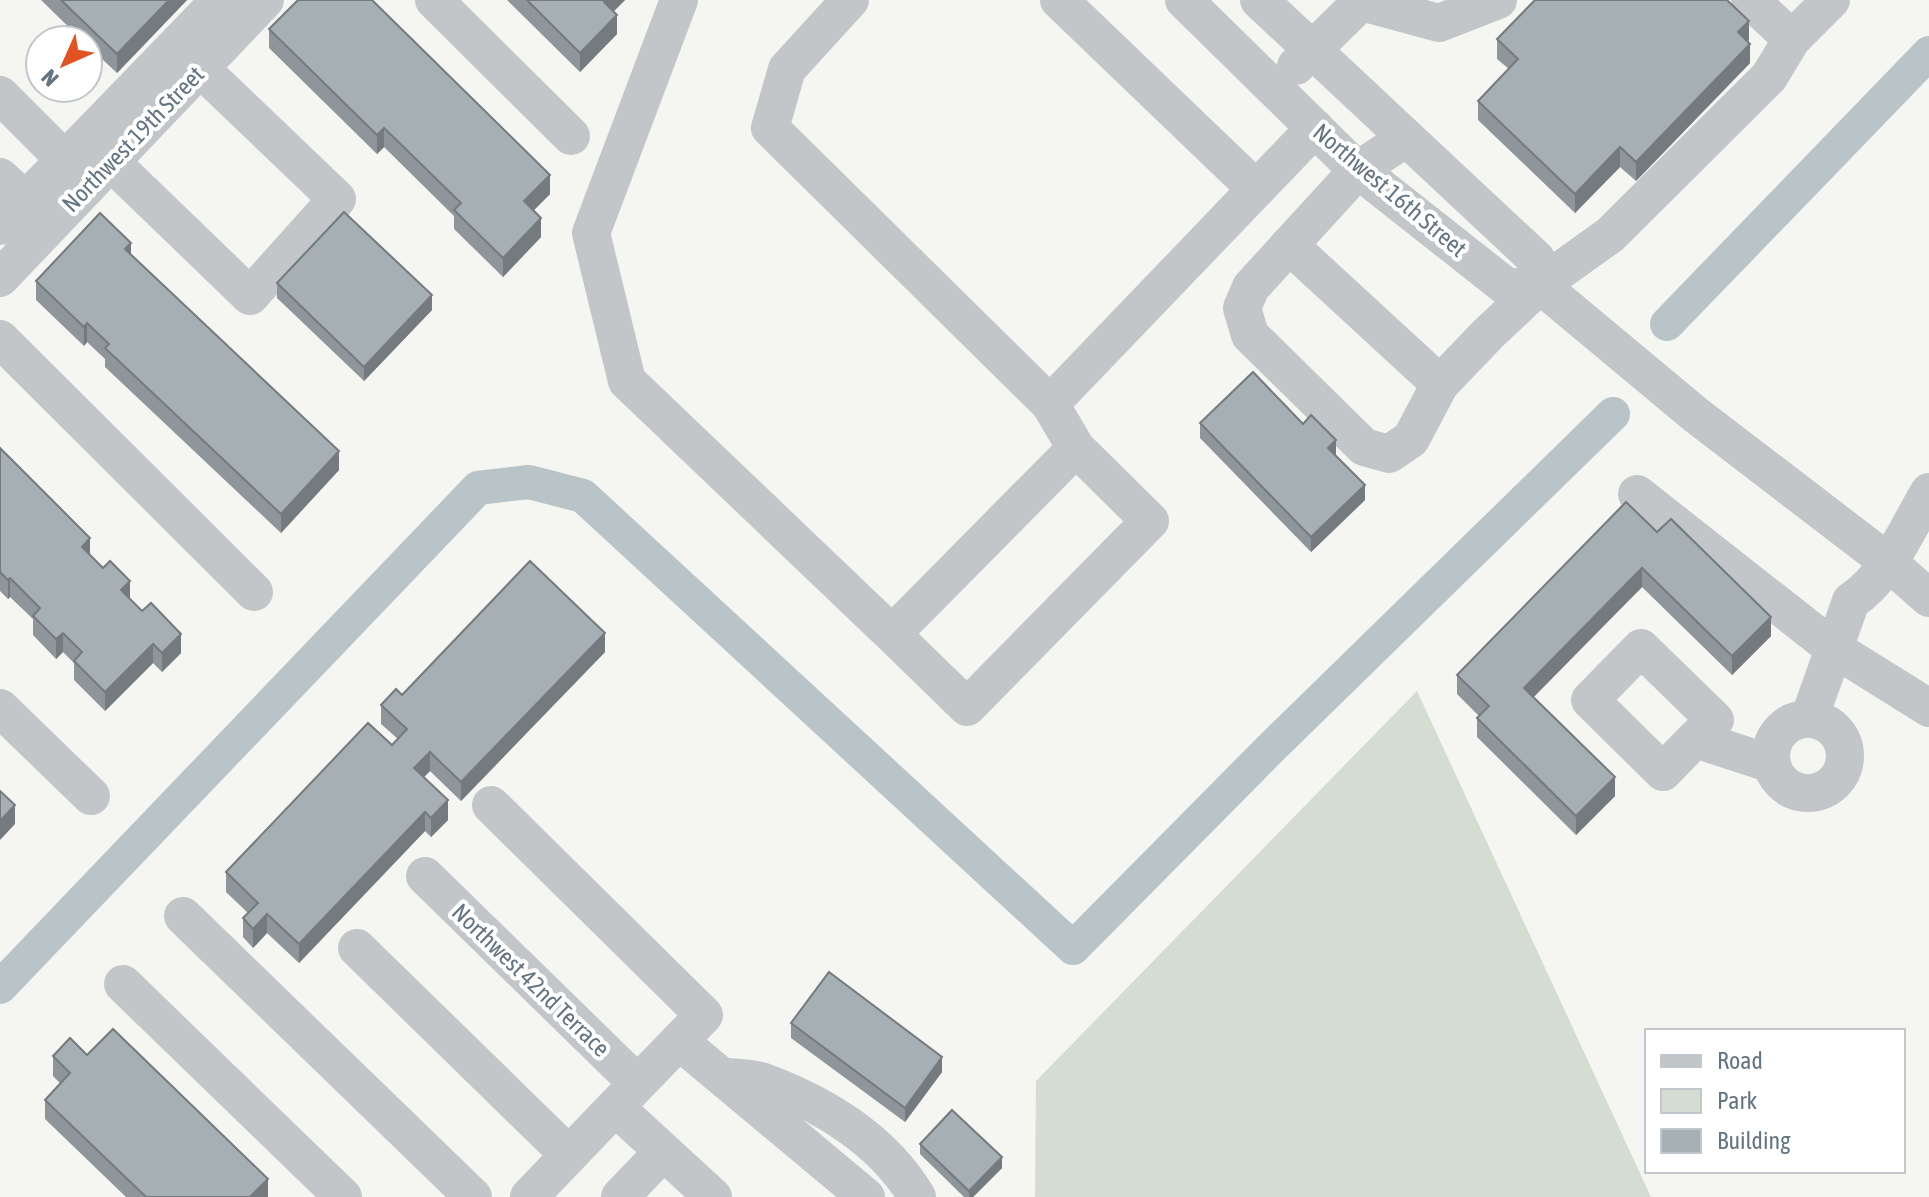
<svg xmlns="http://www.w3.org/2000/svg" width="1929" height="1197" font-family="'Asap Condensed',sans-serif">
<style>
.green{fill:#d5dcd2}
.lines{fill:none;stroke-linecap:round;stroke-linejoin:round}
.canal{stroke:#b9c4c8;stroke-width:34}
.minor{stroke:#c2c6c9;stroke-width:38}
.wall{fill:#8f969b}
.shaded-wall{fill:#747a7e}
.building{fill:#a6afb4;stroke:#747a7e;stroke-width:2}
.labels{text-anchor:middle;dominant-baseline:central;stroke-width:8;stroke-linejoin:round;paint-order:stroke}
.street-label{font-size:24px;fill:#637482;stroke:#fff}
</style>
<rect width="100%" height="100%" fill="#f5f5f1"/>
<!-- green -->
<polygon class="green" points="1417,691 1651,1197 1035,1197 1036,1081"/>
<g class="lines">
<!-- canal -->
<g class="canal">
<polyline points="1667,324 1929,53"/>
<polyline points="0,987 478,488 529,482 583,496 1073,948 1270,749 1613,414"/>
</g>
<!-- minor -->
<g class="minor">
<polyline points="434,0 571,136"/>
<polyline points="679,0 591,233 627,381 892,634"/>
<polyline points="850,0 787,69 770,128 1050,404 1315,128"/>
<polyline points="1059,0 1256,189"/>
<polyline points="1184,0 1352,165 1508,288 1540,285"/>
<polyline points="1259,0 1536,259 1540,285 1696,415 1888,562 1929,598"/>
<polyline points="1750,0 1792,39"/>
<polyline points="1361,2 1439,23 1498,0"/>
<polyline points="1296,66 1363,0"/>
<polyline points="0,95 65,160 220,0"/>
<polyline points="1406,138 1358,170 1251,287 1242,308 1250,335 1364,447 1389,454 1411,439 1440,384 1488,334 1540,285 1610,235 1769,77 1792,39 1831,0"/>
<polyline points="111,162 250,296 337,199 200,68"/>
<polyline points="0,177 25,200"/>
<polyline points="0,226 65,160"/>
<polyline points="1289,245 1440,384"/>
<polyline points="0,278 265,0"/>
<polyline points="0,339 254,592"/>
<polyline points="1050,404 1076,448 892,634 967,707 1150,521 1076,448"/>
<polyline points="1637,494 1833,648 1929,708"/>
<polyline points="0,708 91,796"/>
<path d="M1809,719L1851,601C1888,577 1907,529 1929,492"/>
<circle cx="1808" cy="756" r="37"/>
<polyline points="1695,739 1663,772 1590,700 1641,648 1715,720 1695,739 1772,764"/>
<polyline points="491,805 704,1015 679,1041"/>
<polyline points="425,876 637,1083"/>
<polyline points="183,916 473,1197"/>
<polyline points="357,948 569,1155"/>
<polyline points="123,984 343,1197"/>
<path d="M727,1077C739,1078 753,1078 764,1082C824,1104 884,1141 917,1197"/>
<polyline points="615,1107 679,1041 866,1197"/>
<polyline points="529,1197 615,1107 713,1197"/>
<polyline points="620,1197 663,1152"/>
</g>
</g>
<!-- wall -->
<g class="wall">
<polygon points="41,0 187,0 117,73 88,46 88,40 82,40"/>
<polygon points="507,0 625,0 614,11 617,34 580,72"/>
<polygon points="269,29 550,194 534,210 541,237 503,277 454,229 454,216 384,147 377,154 269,48"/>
<polygon points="1497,39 1749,40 1748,42 1750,63 1636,181 1620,167 1575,213 1478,120 1478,101 1509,69 1497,59"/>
<polygon points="131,255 339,470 281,533 105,367 105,359 87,342 84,346 36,300 36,281"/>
<polygon points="277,283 432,310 364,381 277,298"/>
<polygon points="1200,423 1336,455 1336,456 1365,500 1311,552 1200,438"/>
<polygon points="0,448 90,555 181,653 162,672 153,663 105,711 74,680 74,663 63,652 56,659 33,635 33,619 10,597 8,599 0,591"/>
<polygon points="1657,532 1771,636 1732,675 1642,587 1533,697 1615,796 1576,835 1477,737 1477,718 1479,716 1457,694 1457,675"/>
<polygon points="605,652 461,801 430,771 424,777 448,820 431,837 425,831 299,963 267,933 253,948 243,937 243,918 248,913 226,892 226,872 392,745 398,739 381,724 381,705 402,695"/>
<polygon points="791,1023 942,1072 905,1122 791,1038"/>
<polygon points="87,1055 268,1197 126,1197 45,1119 45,1100 60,1083 53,1076 53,1056"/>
<polygon points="920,1144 1002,1168 973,1197 964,1197 920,1154"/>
</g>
<!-- shaded-wall -->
<g class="shaded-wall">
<polygon points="169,0 187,0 117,73 117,54"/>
<polygon points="606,0 625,0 604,21 604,2"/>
<polygon points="617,15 617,34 580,72 580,53"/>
<polygon points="1749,21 1749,40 1738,51 1738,32"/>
<polygon points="1750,44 1750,63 1636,181 1636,162"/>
<polygon points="384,128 384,147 377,154 377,135"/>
<polygon points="1620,147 1620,167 1575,213 1575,194"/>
<polygon points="550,175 550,194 524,220 524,201"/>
<polygon points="541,218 541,237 503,277 503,258"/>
<polygon points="131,243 131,262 125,249"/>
<polygon points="432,295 432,310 364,381 364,367"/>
<polygon points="87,323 87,342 84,346 84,327"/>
<polygon points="1336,440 1336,455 1328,463 1328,448"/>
<polygon points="339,451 339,470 281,533 281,514"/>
<polygon points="1365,485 1365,500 1311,552 1311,537"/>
<polygon points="90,538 90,557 82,547"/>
<polygon points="1642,568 1642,587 1524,707 1524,688"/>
<polygon points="10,578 10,597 8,599 8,580"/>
<polygon points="130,581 130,600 121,590"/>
<polygon points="1771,617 1771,636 1732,675 1732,656"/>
<polygon points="63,633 63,652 56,659 56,639"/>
<polygon points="605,633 605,652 461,801 461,782"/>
<polygon points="181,634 181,653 162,672 162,653"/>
<polygon points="153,644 153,663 105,711 105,692"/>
<polygon points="430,752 430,771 414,787 414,768"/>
<polygon points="1615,777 1615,796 1576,835 1576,816"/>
<polygon points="448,800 448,820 431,837 431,818"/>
<polygon points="15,805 15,824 0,840 0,821"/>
<polygon points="425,812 425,831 299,963 299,944"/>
<polygon points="267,914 267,933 253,948 253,929"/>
<polygon points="942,1057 942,1072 905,1122 905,1108"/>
<polygon points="1002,1157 1002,1168 973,1197 969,1197 969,1191"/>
<polygon points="268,1179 268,1197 250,1197"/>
</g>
<!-- building -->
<g class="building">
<polygon points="61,0 169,0 117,54"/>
<polygon points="298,0 372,0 550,175 524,201 541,218 503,258 454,210 461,203 384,128 377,135 269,29"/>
<polygon points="527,0 606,0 604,2 617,15 580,53"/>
<polygon points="1535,0 1727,0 1749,21 1738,32 1750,44 1636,162 1620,147 1575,194 1478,101 1518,59 1497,39"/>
<polygon points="344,212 432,295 364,367 277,283"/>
<polygon points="100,213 131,243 125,249 339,451 281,514 105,348 109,344 87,323 84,327 36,281"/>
<polygon points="1253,372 1303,424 1311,415 1336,440 1328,448 1365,485 1311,537 1200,423"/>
<polygon points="0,448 90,538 82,547 103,568 110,561 130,581 121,590 142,611 151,603 181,634 162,653 153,644 105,692 74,661 82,652 63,633 56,639 33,616 40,608 10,578 8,580 0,572"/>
<polygon points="1626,502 1657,532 1671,519 1771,617 1732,656 1642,568 1524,688 1615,777 1576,816 1477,718 1489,706 1457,675"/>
<polygon points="530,561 605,633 461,782 430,752 414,768 448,800 431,818 425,812 299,944 267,914 253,929 243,918 258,903 226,872 368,723 392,745 407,729 381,705 396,689 402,695"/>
<polygon points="0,791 15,805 0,821"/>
<polygon points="829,972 942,1057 905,1108 791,1023"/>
<polygon points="113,1029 268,1179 250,1197 146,1197 45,1100 70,1073 53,1056 70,1038 87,1055"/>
<polygon points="952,1110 1002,1157 969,1191 920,1144"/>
</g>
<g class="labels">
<!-- street labels -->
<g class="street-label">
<text transform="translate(133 139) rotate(-46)">Northwest 19th Street</text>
<text transform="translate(1390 190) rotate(40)">Northwest 16th Street</text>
<text transform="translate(531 980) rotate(44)">Northwest 42nd Terrace</text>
</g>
</g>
<!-- legend -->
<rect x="1645" y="1029" width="260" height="144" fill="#ffffff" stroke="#c1c7cd" stroke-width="2"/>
<rect x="1661" y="1055" width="40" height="12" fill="#c2c6c9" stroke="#c1c7cd" stroke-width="2"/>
<text x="1717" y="1069" font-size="24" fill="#637482">Road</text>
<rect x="1661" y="1089" width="40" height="24" fill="#d5dcd2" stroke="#c1c7cd" stroke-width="2"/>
<text x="1717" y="1109" font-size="24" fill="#637482">Park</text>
<rect x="1661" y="1129" width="40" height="24" fill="#a6afb4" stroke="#c1c7cd" stroke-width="2"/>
<text x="1717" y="1149" font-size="24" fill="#637482">Building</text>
<!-- north arrow -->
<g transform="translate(64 64) rotate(225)"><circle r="38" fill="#ffffff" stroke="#c1c7cd" stroke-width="2"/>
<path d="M0-6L14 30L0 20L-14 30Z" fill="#e35322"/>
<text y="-12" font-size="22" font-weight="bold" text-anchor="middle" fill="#637482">N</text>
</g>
</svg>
